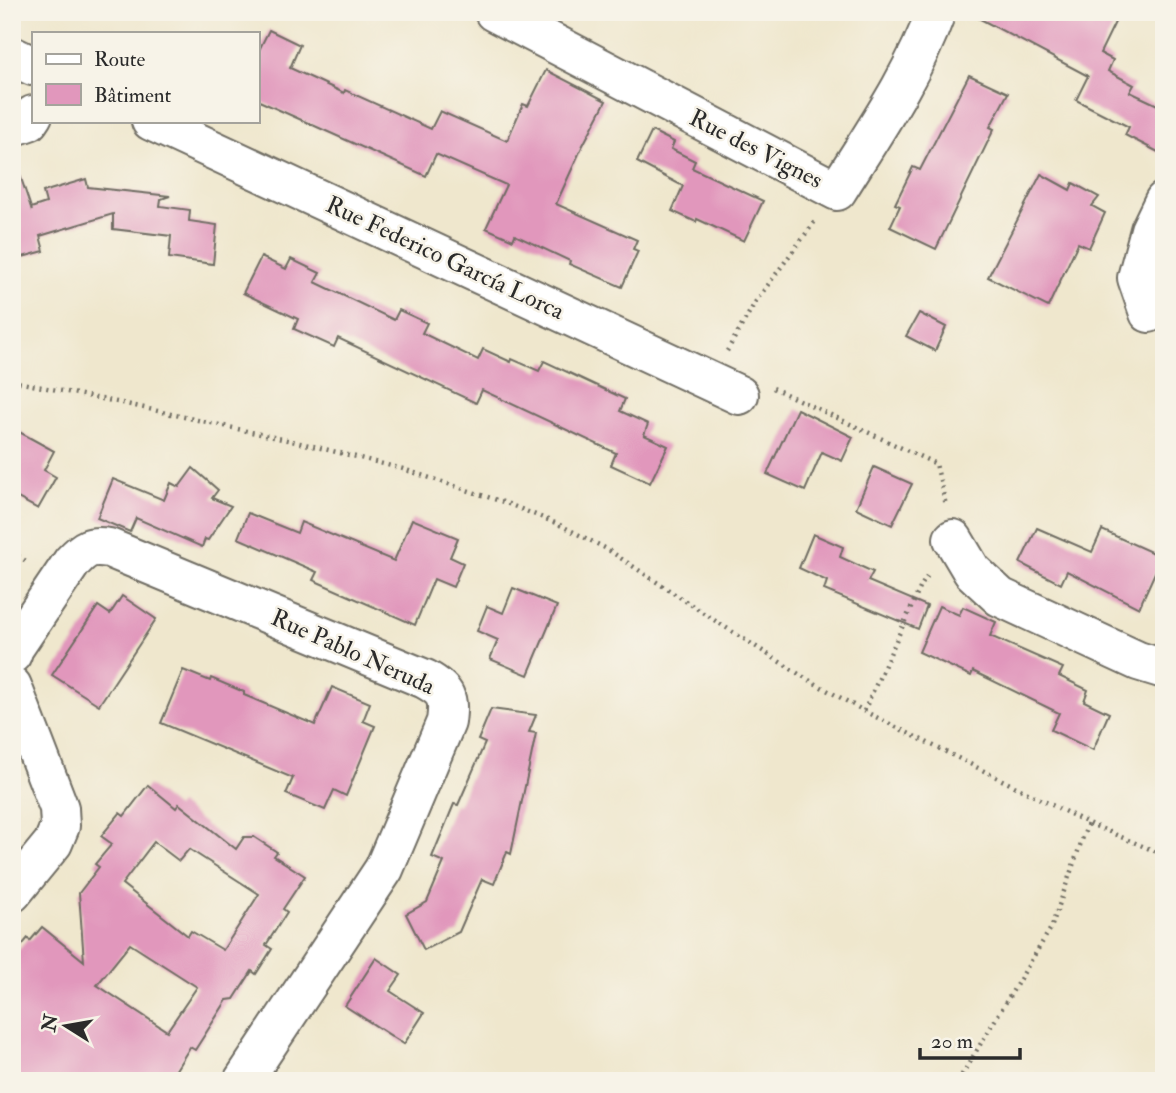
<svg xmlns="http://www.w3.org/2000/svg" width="1176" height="1093" font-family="'IM FELL Double Pica',serif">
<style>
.building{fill:#e197bc;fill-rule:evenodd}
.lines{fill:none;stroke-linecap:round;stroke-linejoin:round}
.street-casing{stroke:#706d64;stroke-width:42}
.path{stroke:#706d64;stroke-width:4.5;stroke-dasharray:2 5;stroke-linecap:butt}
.street{stroke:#fff;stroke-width:38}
.labels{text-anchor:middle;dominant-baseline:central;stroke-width:5;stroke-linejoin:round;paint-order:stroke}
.street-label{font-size:24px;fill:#2b2b2b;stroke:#f7f3e8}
</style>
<rect width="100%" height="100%" fill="#f7f3e8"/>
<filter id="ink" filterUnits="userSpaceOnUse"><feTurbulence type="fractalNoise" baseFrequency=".0143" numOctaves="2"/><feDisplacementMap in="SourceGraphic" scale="14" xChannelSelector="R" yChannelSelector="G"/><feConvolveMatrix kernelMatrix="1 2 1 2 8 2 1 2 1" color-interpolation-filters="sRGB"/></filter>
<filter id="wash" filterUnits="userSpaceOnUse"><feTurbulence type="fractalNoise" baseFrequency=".00686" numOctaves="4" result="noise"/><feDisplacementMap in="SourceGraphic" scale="28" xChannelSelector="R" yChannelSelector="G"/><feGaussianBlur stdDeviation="1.57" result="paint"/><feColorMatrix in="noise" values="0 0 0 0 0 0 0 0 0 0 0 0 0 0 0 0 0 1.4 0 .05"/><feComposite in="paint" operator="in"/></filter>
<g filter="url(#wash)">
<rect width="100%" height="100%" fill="#efe7cd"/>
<g id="blocks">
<!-- building -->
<g class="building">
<polygon points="967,12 1120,12 1100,53 1113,60 1108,71 1134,85 1130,92 1164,108 1164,155 1125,135 1129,127 1076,100 1088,76"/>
<polygon points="269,30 300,45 290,68 344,93 345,90 431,129 440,111 507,141 523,104 528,106 546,70 606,101 582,147 556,204 637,240 633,249 638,251 622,287 569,264 570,261 515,235 513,240 486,228 506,185 436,154 426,176 257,100 257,54"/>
<polygon points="969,75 1008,93 990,127 994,129 936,249 890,227 900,206 895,204 913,167 920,170"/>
<polygon points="652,131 674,142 671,149 695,161 692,168 763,201 744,241 697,219 696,222 672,211 683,186 637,162"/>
<polygon points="18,169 32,211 31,208 46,203 43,192 86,179 88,187 170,196 161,199 160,206 190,210 189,221 217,225 213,264 169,258 171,236 113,229 113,214 40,236 44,251 12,260 12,170"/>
<polygon points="1041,174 1070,190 1073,183 1099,197 1092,206 1105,213 1089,248 1078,243 1048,307 988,277"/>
<polygon points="261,257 286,269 291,259 320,273 315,282 394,320 399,310 427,323 422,333 478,360 483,349 511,362 512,359 539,371 544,361 625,399 620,411 648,424 644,435 668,446 650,483 611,465 616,453 482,390 476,403 338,338 334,347 294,329 298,319 243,293"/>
<polygon points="919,313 946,327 935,351 906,336"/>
<polygon points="797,409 853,437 842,461 822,452 805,491 767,474"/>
<polygon points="12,428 54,451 44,470 56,477 38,509 12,495"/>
<polygon points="874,467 912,484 892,525 856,508"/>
<polygon points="193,468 218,490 212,498 231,506 208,540 205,539 202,547 136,518 130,532 97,518 113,479 164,500 171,483 179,487"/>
<polygon points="248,513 297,533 301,522 394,561 412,519 458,538 450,557 463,563 453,587 434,579 415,625 313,580 317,572 238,538"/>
<polygon points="1037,528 1092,552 1102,530 1162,557 1139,608 1067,571 1061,584 1020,563"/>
<polygon points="813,534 843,547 840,557 873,572 868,581 927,606 918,629 824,590 827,581 799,568"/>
<polygon points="513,588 557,606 528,675 490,659 498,640 477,631 487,606 503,613"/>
<polygon points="122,596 156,619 99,705 52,675 98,606 110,614"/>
<polygon points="939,606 959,615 963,607 996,622 990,636 1063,668 1059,676 1088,690 1084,701 1109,713 1093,750 1051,730 1059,713 973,671 971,676 919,652"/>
<polygon points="183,670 210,681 211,678 244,692 244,695 315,725 332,687 370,703 363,721 375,726 346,796 334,790 325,810 286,794 293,778 161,723"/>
<polygon points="491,709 536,715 529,732 536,733 511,854 507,852 494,884 482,879 459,932 424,950 406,914 427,902 444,862 432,857 454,804 458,805 485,743 478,740"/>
<path d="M148,785L176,808L179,804L236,849L244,837H254L277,852L274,856L305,876L283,909L287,912L266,945L272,949L256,974L252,971L234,999L227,1000L195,1050L190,1047L169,1081H24L12,1067V957L28,938L30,941L42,927L84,961L79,893L99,867L95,864L112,844L101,836L120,813L124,816ZM154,842L179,861L189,849L259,894L223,950L191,931L188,936L122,884ZM130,944L197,987L167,1031L97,985Z"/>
<polygon points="376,958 401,975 390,991 424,1013 404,1044 345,1006"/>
</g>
</g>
</g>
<g filter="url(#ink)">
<use href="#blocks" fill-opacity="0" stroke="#706d64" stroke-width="2"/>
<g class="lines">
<!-- street casing -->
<g class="street-casing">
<g id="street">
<path d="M494,12L837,191C873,133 913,76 936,12"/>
<polyline points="12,56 33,66"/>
<polyline points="151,121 739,395"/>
<polyline points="12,127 29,121 33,115"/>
<polyline points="1149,313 1137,278 1150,230 1164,201"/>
<polyline points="953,539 972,571 1000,597 1138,661 1164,669"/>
<path d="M12,654L14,648L72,562C85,548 90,545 109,548L425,679C447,691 449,698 446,722L384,869L243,1081"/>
<polyline points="12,686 59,808 60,826 53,843 12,893"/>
</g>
</g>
<!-- path -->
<g class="path">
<polyline points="727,351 756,301 816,220"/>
<polyline points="12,381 122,403 309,445 403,469 506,503 558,524 607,549 714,620 802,676 864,711 1088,823 1164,855"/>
<polyline points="773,388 936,464 946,505"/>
<polyline points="12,552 29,563"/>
<polyline points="864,711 921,586 930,572"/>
<polyline points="958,1081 1051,928 1088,823"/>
</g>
<!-- street -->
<use href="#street" class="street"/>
</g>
</g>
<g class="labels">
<!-- street labels -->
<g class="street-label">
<text transform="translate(756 149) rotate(27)">Rue des Vignes</text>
<text transform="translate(445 258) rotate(25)">Rue Federico García Lorca</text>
<text transform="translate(353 652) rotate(24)">Rue Pablo Neruda</text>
</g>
</g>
<!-- margin -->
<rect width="1176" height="1093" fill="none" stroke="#f7f3e8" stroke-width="42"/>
<!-- legend -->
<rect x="32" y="32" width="228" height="91" fill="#f7f3e8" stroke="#a5a39c" stroke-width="2"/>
<rect x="46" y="54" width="35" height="10" fill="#ffffff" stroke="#a5a39c" stroke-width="2"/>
<text x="94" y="66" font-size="21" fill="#2b2b2b">Route</text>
<rect x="46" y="84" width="35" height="21" fill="#e197bc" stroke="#a5a39c" stroke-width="2"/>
<text x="94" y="102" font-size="21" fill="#2b2b2b">Bâtiment</text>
<!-- north arrow -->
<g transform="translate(66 1026) rotate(281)" stroke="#f7f3e8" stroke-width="5" paint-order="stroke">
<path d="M0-5L12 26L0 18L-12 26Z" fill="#2b2b2b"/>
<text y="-10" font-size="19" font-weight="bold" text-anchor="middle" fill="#2b2b2b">N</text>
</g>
<!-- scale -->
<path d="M920 1048v10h100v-10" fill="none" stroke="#2b2b2b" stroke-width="3.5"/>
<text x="931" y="1048" font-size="21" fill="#2b2b2b" stroke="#f7f3e8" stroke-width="5" paint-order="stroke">20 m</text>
</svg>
